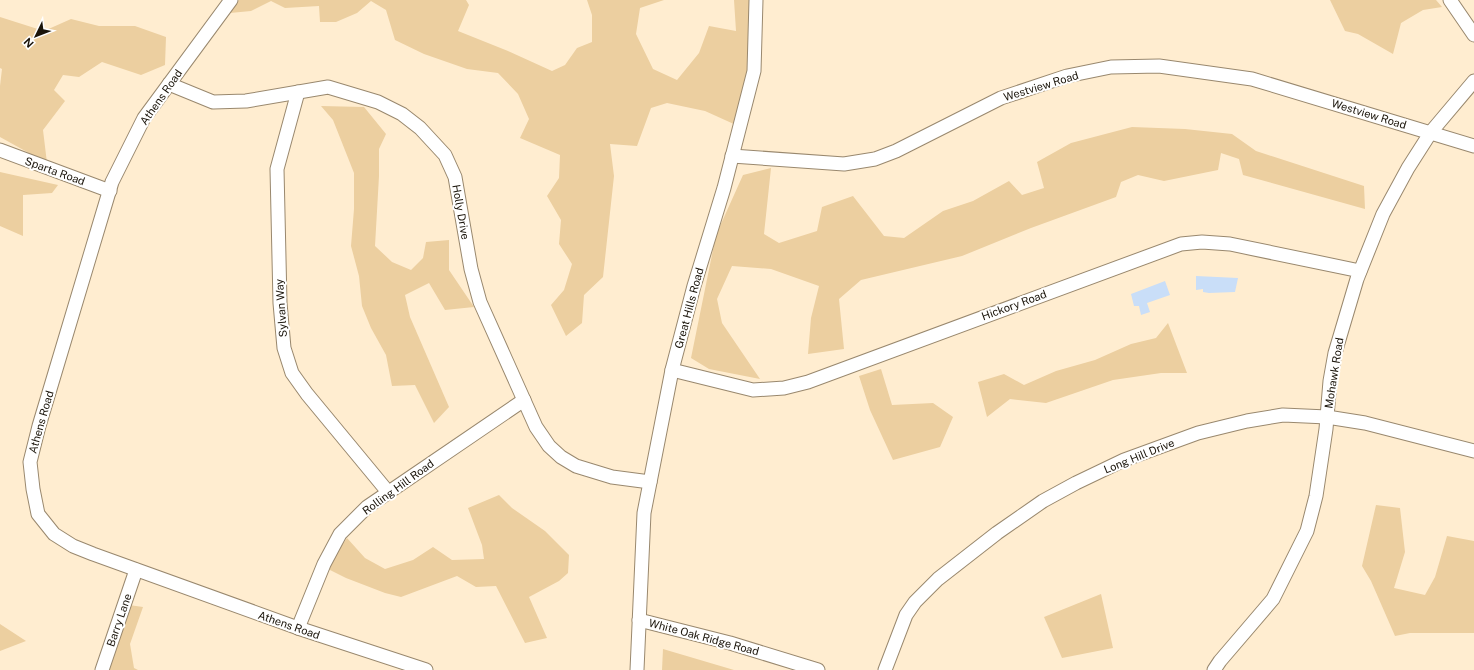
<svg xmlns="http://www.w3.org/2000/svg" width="1474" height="670" font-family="'Public Sans',sans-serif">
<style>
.green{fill:#eccfa0}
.building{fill:#c9def8}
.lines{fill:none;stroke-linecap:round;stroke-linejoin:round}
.minor-casing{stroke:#99886e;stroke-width:15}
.minor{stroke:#fff;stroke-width:13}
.labels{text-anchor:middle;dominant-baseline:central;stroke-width:4;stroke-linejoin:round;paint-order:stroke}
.street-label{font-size:11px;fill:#1a140a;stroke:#fff}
</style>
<rect width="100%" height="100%" fill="#ffedd0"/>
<!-- green -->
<g class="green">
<polygon points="239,0 466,0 469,5 458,31 508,51 552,71 565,65 577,48 592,42 592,15 587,0 664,0 640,8 636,34 653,69 677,80 699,53 709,26 736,31 734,0 749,0 750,57 736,125 705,111 667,103 651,108 637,146 610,144 614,176 603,277 584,295 582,323 566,336 551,305 564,290 572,264 559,244 561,220 547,196 559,178 560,155 520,138 529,119 518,94 498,73 467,69 424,54 395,40 386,10 371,1 357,13 336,22 320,22 319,6 285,8 271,1 251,11 230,13"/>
<polygon points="1330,0 1436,0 1442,7 1423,10 1401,23 1393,54 1358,34 1345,31"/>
<polygon points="0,17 44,31 71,19 99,26 135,26 166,37 165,65 141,75 102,62 79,77 63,75 54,90 65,101 43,130 47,163 0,137 0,86 2,69 0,68"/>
<polygon points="321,106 364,107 386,134 379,149 379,176 375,246 392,262 411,270 423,258 426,242 449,240 449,270 474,307 445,310 429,283 405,295 410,317 449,407 434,423 415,385 392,386 386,355 371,328 362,306 359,276 351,246 354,209 354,173 333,120"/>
<polygon points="1132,127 1185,129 1232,134 1256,151 1364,186 1365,209 1243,175 1239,159 1221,153 1218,170 1164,181 1138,175 1121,182 1116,197 1031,228 962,256 861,280 839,299 844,349 808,354 811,318 819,286 771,269 732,266 717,299 722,323 760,379 709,369 691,358 716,235 743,175 771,168 764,234 779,243 817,231 822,207 853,196 884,236 904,238 943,211 973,201 1009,181 1022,195 1044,188 1037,162 1071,143"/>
<polygon points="0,172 58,185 52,193 23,195 23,236 0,226"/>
<polygon points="1168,323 1187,373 1161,373 1113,380 1046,403 1010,399 987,417 978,382 1004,374 1024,385 1056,371 1095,360 1131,344 1156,338"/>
<polygon points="881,369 892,405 933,403 953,417 940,447 893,460 870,410 859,376"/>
<polygon points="499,495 512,508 545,531 569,555 568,573 559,581 529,597 547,638 525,643 496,586 476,587 457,576 401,597 385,593 346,578 326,568 347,538 365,558 385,569 413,560 433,547 452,560 484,559 482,545 468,508"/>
<polygon points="1376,505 1400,508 1405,552 1394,588 1425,595 1435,577 1447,536 1474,541 1474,633 1410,633 1395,636 1371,581 1362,566"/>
<polygon points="1101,594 1113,648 1062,658 1044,617"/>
<polygon points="129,605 143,607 130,644 134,668 138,670 108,670"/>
<polygon points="0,624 26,641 0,651"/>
<polygon points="663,649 734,670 662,670"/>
</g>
<!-- building -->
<g class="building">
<polygon points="1196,276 1238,278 1235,292 1209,293 1203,292 1203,289 1196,290"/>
<polygon points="1165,281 1170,295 1147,303 1150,312 1141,315 1139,306 1134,306 1131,294"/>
</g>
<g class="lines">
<!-- minor casing -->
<g class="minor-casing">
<g id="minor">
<polyline points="231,0 144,118 112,182 39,426 30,462 33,489 38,514 54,534 73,546 93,554 298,628 426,670"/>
<polyline points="1450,0 1474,35"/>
<polyline points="169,84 213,102 246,101 328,87 378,102 402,114 420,128 445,155 455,177 471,269 480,302 536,427 549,446 561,457 576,466 612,477 650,482"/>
<polyline points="298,92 277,169 280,303 284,348 292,373 307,394 388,492"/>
<polyline points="0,150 110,191"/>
<polyline points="732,156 844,164 875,159 896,151 1001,98 1067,76 1111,67 1159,66 1252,79 1474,146"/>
<polyline points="672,370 753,390 784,388 808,382 1181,244 1202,242 1230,244 1360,271"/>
<polyline points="639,620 730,643 818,670"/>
<polyline points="298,628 324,564 340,534 367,507 524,400"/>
<polyline points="102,670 136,570"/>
<polyline points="637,670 644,513 672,370 694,286 724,188 754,71 756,0"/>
<polyline points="885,670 906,615 915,602 938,579 997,533 1043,501 1076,483 1124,460 1198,433 1247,421 1283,415 1327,417 1365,423 1474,451"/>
<polyline points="1214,670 1220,661 1273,599 1307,531 1316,496 1326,429 1330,381 1335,353 1357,279 1383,214 1408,168 1431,132 1474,81"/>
</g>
</g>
<!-- minor -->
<use href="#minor" class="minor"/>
</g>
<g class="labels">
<!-- street labels -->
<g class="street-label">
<text transform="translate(1041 86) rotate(-17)">Westview Road</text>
<text transform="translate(161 97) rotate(-55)">Athens Road</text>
<text transform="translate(1369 114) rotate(17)">Westview Road</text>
<text transform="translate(55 171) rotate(20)">Sparta Road</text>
<text transform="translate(461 212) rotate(80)">Holly Drive</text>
<text transform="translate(1014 305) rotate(-20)">Hickory Road</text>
<text transform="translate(281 308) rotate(-94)">Sylvan Way</text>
<text transform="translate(689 308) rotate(-75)">Great Hills Road</text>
<text transform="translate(1334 373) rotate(-81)">Mohawk Road</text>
<text transform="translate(41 422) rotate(-74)">Athens Road</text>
<text transform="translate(1139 456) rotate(-22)">Long Hill Drive</text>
<text transform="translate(398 487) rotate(-36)">Rolling Hill Road</text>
<text transform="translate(119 620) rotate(-71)">Barry Lane</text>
<text transform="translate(289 625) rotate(19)">Athens Road</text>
<text transform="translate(704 637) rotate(15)">White Oak Ridge Road</text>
</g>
</g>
<!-- north arrow -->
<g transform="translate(36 36) rotate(227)" stroke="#ffffff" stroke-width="3" paint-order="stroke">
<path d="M0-3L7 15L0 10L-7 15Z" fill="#1a140a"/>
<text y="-6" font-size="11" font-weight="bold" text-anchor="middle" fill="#1a140a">N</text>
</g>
</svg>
